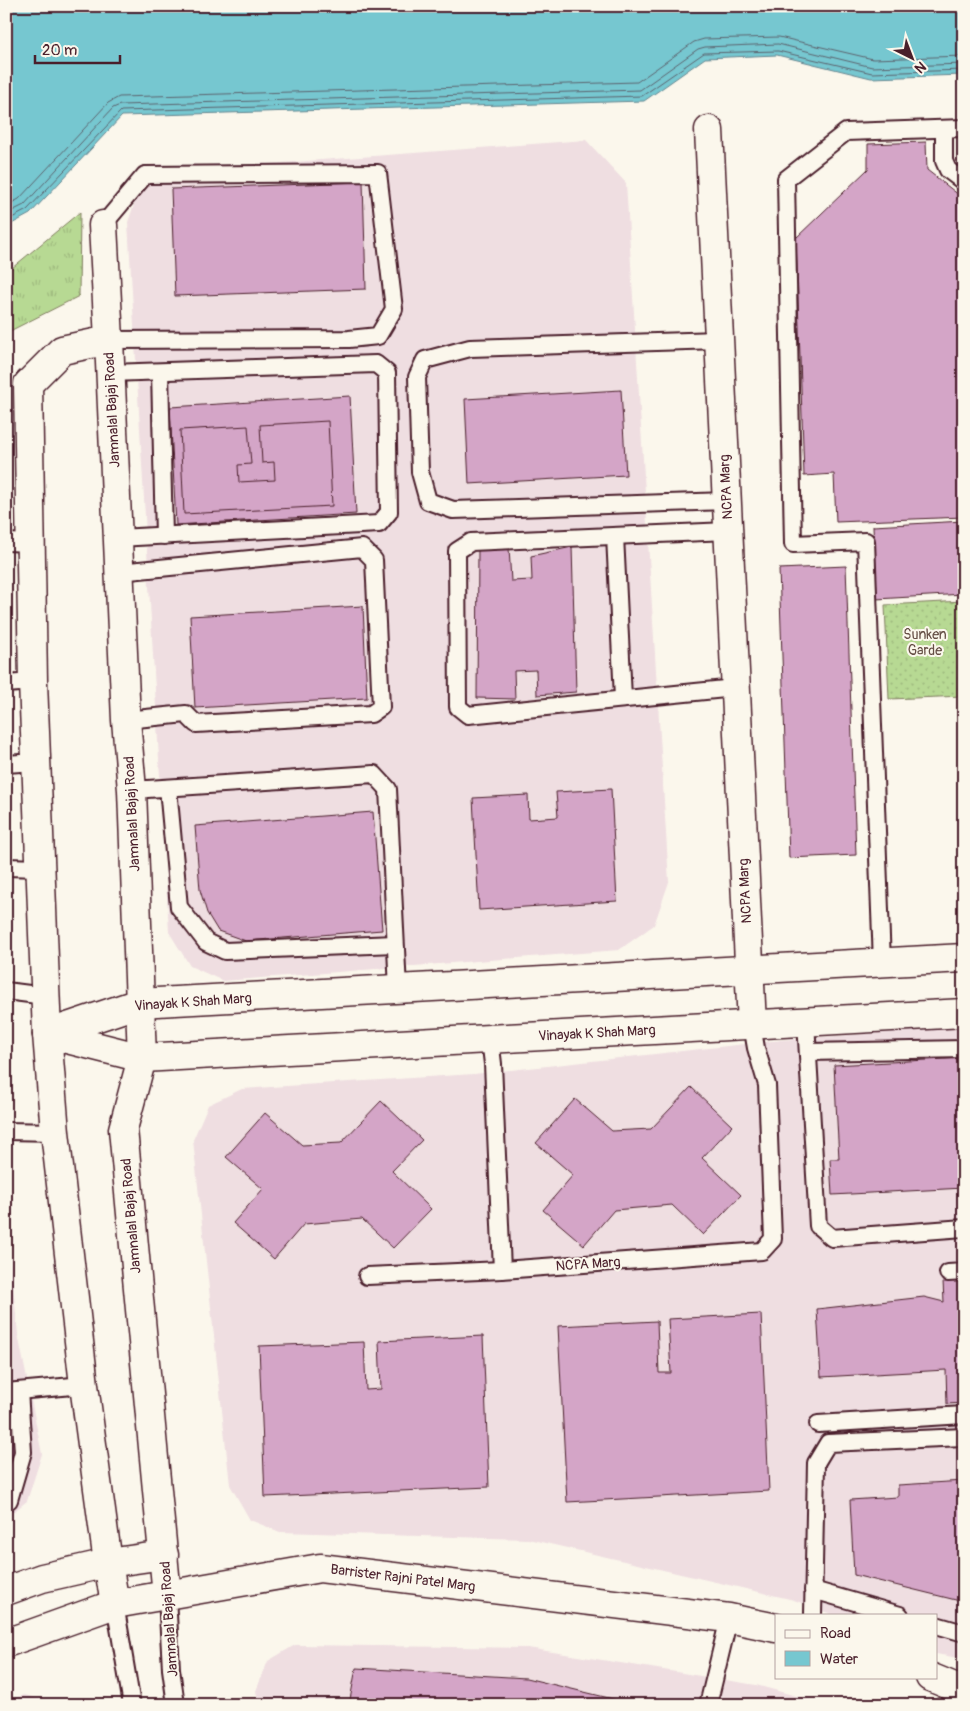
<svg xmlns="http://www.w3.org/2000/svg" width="970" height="1711" font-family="Pangolin,sans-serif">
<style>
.built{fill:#efdee1}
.grass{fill:url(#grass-tufts);stroke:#807c5f}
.garden{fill:url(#garden-dots);stroke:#807c5f}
.water{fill:#76c7d0;stroke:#64848e}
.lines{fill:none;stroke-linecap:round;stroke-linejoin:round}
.shore{stroke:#5c626d;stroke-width:1}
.building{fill:#d4a5c7;stroke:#4a1f2b}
.service-casing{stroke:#4a1f2b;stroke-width:20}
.minor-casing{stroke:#4a1f2b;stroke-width:31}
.tertiary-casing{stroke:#4a1f2b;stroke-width:31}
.service{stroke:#fbf7ec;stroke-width:16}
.minor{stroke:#fbf7ec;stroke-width:28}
.tertiary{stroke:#fbf7ec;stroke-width:28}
.labels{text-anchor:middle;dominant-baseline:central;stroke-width:4;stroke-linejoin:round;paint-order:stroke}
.street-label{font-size:14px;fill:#4a1f2b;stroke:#fbf7ec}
.park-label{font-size:14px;fill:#654e45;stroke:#fbf7ec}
</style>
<defs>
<pattern id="grass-tufts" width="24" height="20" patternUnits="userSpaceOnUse" patternTransform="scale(1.25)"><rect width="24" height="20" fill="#b7d993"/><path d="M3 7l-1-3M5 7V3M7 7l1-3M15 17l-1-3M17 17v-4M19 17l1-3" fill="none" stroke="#9fba7f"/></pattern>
<pattern id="garden-dots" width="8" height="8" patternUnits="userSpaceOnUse" patternTransform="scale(1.25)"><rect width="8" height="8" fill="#b7d993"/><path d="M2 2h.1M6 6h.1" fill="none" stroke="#9fba7f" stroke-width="1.8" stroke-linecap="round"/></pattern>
</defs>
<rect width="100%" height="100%" fill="#fbf7ec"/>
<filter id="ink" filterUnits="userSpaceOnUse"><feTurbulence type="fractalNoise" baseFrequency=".02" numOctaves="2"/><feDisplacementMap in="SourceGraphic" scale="10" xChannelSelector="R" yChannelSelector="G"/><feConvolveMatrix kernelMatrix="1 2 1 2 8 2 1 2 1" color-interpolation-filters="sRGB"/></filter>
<g filter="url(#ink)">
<!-- built -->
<g class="built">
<polygon points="586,140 626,183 669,882 654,925 619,950 223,981 190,966 169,932 128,222 138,193 161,172"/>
<polygon points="964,1027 964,1659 936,1654 936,1615 833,1615 794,1600 528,1539 280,1532 250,1520 230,1485 193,1140 208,1105 242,1089 474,1074 781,1040"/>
<polygon points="6,1217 18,1334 42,1454 27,1501 6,1518"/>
<polygon points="295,1645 528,1648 756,1685 829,1705 259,1705 256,1691 268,1661"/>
<polygon points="25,1695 57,1704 58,1705 6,1705 6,1700"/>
</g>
<!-- grass -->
<polygon class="grass" points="80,212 79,296 6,333 6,273"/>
<!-- garden -->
<polygon class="garden" points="964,601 964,696 889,699 885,605"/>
<!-- water -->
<polygon class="water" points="6,6 964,6 964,75 871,78 777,55 705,58 644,101 122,116 30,214 6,227"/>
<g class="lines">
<!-- shore -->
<g class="shore">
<polyline points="6,206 19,199 108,103 119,97 637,82 694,42 704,39 779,37 873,59 964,56"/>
<polyline points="6,214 24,205 113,108 120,105 640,90 698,49 705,47 778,44 872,67 964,64"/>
<polyline points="6,221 27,210 121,111 642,96 704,53 778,51 872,73 964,70"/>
</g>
</g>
<!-- building -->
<g class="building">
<polygon points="926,142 927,170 964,199 964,517 836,522 834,474 804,476 796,238 868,169 868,144"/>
<polygon points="363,182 366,289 175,296 171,189"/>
<polygon points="621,390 626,475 469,484 465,399"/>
<polygon points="350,396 356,514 176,525 170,407"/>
<polygon points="328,421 332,506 184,514 180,430 248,426 251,464 238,465 239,482 275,480 274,462 262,463 260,425"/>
<polygon points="964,521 964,594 876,599 873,526"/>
<polygon points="572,547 576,692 537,695 536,670 514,671 515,699 477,698 478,550 509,548 511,581 532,580 531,556"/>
<polygon points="846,566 856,855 789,858 779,569"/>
<polygon points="363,606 367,698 195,708 190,616"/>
<polygon points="611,789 617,901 479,910 473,798 528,795 529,819 558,817 556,792"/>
<polygon points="373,812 382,930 246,941 218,931 207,913 200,890 195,826"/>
<polygon points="964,1058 964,1188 832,1195 830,1159 839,1159 834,1065"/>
<polygon points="691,1087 732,1126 702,1158 741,1195 703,1235 672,1205 614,1210 584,1245 543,1210 573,1175 536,1143 575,1099 612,1131 651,1129"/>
<polygon points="381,1101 422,1140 392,1171 431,1209 393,1248 362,1219 304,1224 274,1259 233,1223 263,1189 226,1157 265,1113 302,1145 341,1143"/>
<polygon points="964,1279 964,1403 947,1404 946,1370 821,1377 817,1309 924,1297 944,1302 943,1281"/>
<polygon points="761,1314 769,1491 567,1502 558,1326 657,1321 659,1373 671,1373 668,1319"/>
<polygon points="483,1336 489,1487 265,1497 259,1346 364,1342 366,1390 381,1389 379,1341"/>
<polygon points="6,1417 16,1454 6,1490"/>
<polygon points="964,1481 964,1602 854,1575 850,1500 898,1497 898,1485"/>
<polygon points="356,1668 526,1678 638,1705 349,1705"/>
</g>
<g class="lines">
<!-- service casing -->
<g class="service-casing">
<g id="service">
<polyline points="944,129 944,161 948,170 964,182"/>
<polyline points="103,225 145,175 378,173 394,309 378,336 349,339 109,340"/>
<polyline points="718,340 470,348 425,360 417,377 420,472 428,501 453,510 727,501"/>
<polyline points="160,372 164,536"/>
<polyline points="110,373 376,364 387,373 389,512 379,524 118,538"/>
<polyline points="728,531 471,542 457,551 458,707 468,715 735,688"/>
<polyline points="615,536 623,698"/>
<polyline points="6,542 31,543"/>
<polyline points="119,572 362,548 374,560 381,707 371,714 196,724 186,714 126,720"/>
<polyline points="6,684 33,682"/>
<polyline points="6,764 35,762"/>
<polyline points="168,788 179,907 206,942 225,951 395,944"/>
<polyline points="132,790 374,774 388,789 398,989"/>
<polyline points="6,867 39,868"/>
<polyline points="882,963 866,541 793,544 786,179 846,132 964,128"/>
<polyline points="6,991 45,996"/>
<polyline points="806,1022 818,1226 832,1238 964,1228"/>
<polyline points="490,1039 493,1064 502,1270"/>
<polyline points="808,1052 964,1049"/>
<polyline points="6,1131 55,1132"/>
<polyline points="948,1273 964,1272"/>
<polyline points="367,1276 502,1270 762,1251 773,1239 767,1085 756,1048 752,1025"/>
<polyline points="6,1392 84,1385"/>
<polyline points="818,1424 964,1415"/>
<polyline points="6,1502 9,1500 23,1452 19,1391"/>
<polyline points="813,1590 900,1615"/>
<polyline points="167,1596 171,1669 176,1705"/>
<polyline points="115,1604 132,1705"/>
<polyline points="813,1615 816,1463 828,1443 964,1437"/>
<polyline points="936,1625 964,1633"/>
<polyline points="708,1705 729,1618"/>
</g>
</g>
<!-- minor casing -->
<g class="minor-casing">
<g id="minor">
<polyline points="709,130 752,1025"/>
<polyline points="103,225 109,340"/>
</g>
</g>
<!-- tertiary casing -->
<g class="tertiary-casing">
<g id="tertiary">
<polyline points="47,1034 139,1003 964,958"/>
<polyline points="47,1034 142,1058 964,1013"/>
<polyline points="6,1591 42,1578 108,1563 164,1555"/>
<polyline points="115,1604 108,1563 84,1385 55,1132 47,1034 33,682 28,384 62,350 109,340 126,720 132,790 142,1058 123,1129 167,1596"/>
<polyline points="6,1643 115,1604 320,1568 729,1618 776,1628"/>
<polyline points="930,1677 964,1691"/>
</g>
</g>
<!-- service -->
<use href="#service" class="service"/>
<!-- minor -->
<use href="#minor" class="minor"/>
<!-- tertiary -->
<use href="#tertiary" class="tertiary"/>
</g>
</g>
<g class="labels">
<!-- street labels -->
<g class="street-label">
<text transform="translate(112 410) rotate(-93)">Jamnalal Bajaj Road</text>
<text transform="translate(726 487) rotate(-93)">NCPA Marg</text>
<text transform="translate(132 814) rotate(-93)">Jamnalal Bajaj Road</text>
<text transform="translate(745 891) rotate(-93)">NCPA Marg</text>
<text transform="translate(193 1002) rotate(-4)">Vinayak K Shah Marg</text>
<text transform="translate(597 1033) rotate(-3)">Vinayak K Shah Marg</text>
<text transform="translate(131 1216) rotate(-95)">Jamnalal Bajaj Road</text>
<text transform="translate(588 1264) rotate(-4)">NCPA Marg</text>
<text transform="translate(403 1578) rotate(7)">Barrister Rajni Patel Marg</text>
<text transform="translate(169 1619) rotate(-94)">Jamnalal Bajaj Road</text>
</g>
<!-- park labels -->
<g class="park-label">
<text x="925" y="634">Sunken<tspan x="925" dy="16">Garde</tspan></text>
</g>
</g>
<!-- margin -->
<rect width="970" height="1711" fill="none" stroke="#fbf7ec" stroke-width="25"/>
<rect x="12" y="12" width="945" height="1686" fill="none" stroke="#4a1f2b" stroke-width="2" filter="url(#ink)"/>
<!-- legend -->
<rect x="775" y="1614" width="162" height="65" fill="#fbf7ec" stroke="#b4a19f"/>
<rect x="785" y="1630" width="25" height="8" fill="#fbf7ec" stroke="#b4a19f"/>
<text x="820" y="1638" font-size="15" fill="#4a1f2b">Road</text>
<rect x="785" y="1651" width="25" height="15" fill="#76c7d0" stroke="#b4a19f"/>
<text x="820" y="1664" font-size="15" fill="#4a1f2b">Water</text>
<!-- north arrow -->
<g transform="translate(912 58) rotate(138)" stroke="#fbf7ec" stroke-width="4" paint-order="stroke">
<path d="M0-4L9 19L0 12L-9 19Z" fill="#4a1f2b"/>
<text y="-8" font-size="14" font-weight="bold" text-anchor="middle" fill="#4a1f2b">N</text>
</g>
<!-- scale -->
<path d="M35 55v8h85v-8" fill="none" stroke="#4a1f2b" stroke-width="2.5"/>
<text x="42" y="55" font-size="15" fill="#4a1f2b" stroke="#fbf7ec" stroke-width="4" paint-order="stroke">20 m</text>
</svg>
